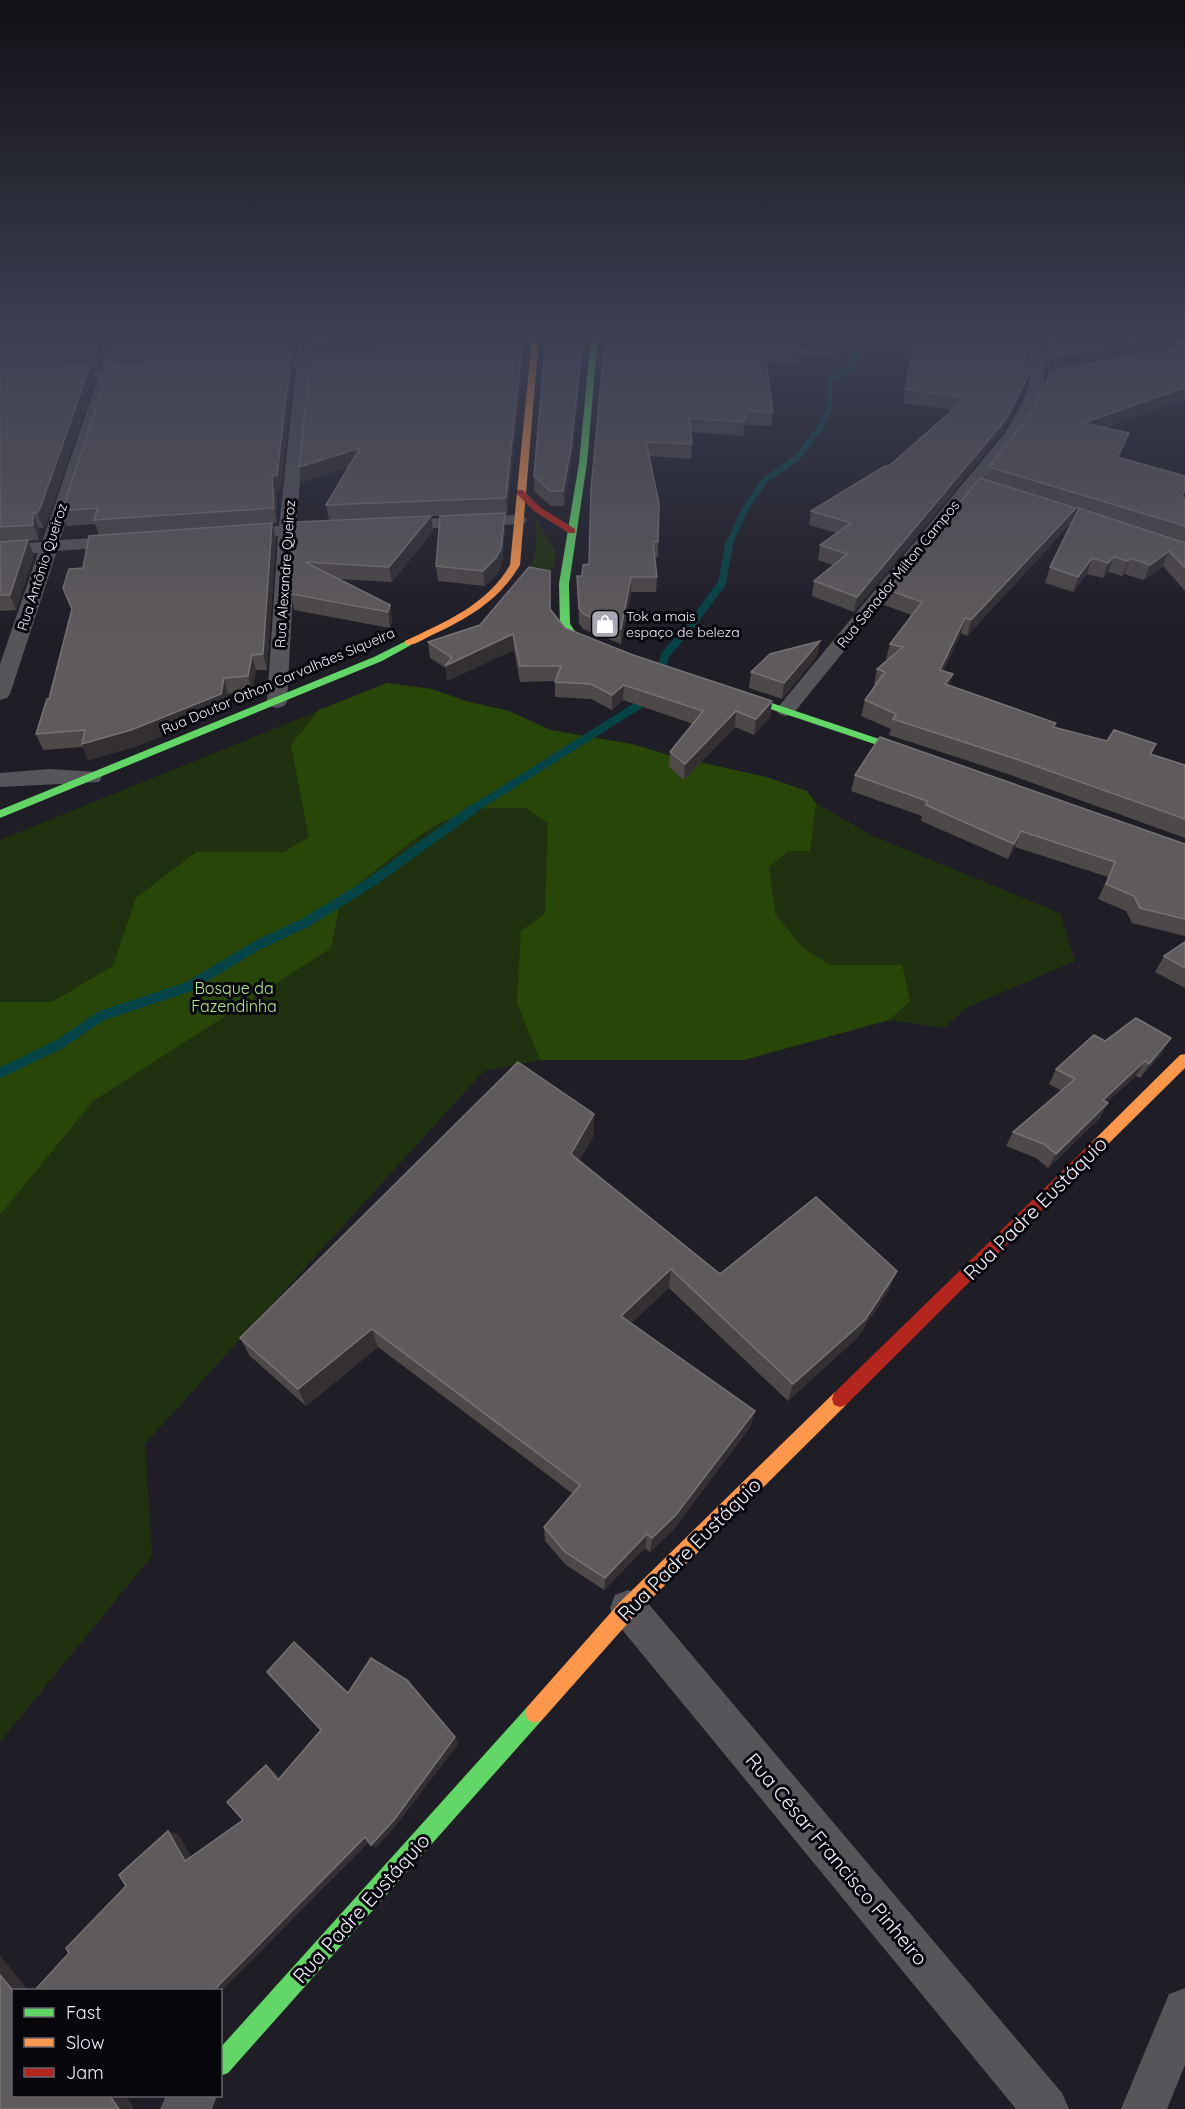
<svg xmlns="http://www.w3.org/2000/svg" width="1185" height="2109" font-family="Quicksand,sans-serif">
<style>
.green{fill:#203110}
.forest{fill:#294609}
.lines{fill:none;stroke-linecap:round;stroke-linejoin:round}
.stream-far2{stroke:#054446;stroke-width:6}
.stream-far1{stroke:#054446;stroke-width:8}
.stream{stroke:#054446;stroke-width:10}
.street{fill:#56555a;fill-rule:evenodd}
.fast{fill:#63d668;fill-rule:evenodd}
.slow{fill:#ff974d;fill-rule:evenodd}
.jam{fill:#b3261e;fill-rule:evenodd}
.wall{fill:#4e4849}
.shaded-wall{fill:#332f33}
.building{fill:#5f5a5c;stroke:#777276;stroke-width:1.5}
.labels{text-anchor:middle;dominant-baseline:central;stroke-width:6;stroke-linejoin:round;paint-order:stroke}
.far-street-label{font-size:14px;fill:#f4f2fe;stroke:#07060c}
.far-poi-label{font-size:14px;fill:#f4f2fe;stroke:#07060c;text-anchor:start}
.park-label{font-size:16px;fill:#b4e88b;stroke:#07060c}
.near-street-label{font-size:20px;fill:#f4f2fe;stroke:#07060c}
</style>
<rect width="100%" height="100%" fill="#1f1d26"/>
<!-- green -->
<g class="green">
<polygon points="536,520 556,551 551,577 528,577 536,551"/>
<polygon points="387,683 432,689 466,701 509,711 550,730 632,744 672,756 766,777 807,791 816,803 871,835 1060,913 1075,961 966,1008 944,1028 889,1020 744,1060 540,1060 484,1071 145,1444 152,1556 0,1742 0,840"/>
</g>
<!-- forest -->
<polygon class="forest" points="387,683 432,689 466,701 509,711 550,730 632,744 672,756 766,777 807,791 816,803 810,851 788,851 769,867 775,914 803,948 830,965 902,965 910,1001 889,1020 744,1060 540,1060 517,1002 521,931 545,914 548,823 527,808 485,808 441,822 417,837 341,898 331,948 93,1101 0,1215 0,1002 52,1002 113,966 136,898 196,852 284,852 309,837 291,745 319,710"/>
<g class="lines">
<!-- stream-far2 -->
<polyline class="stream-far2" points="728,547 746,507 765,480 797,458 820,427 829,409 830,379 846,372 859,358 848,337"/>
<!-- stream-far1 -->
<g class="stream-far1">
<polyline points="659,678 665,655 689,628 722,583 729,545"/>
<polyline points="470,811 639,705 647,696"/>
</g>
<!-- stream -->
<polyline class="stream" points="0,1073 60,1044 101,1016 188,987 258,945 305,923 367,885 472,810"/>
<!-- street -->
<g class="street">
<polygon points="112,337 126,337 116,368 146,367 153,371 146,375 113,377 60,540 124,536 130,537 133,541 130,545 124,546 57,551 10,694 7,698 0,700 0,664 38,553 0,555 0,545 42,542 98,378 0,383 0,375 101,369"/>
<polygon points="300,337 314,337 312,359 346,357 353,361 346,365 311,367 296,525 337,524 340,528 337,532 296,535 287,702 284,706 277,708 270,706 267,702 278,536 238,538 232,537 229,533 232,529 238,528 279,526 296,368 256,370 249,366 256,362 297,359"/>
<path d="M1027,337H1041C1052,381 1040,399 1018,436L793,714L786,716L779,714L776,710L779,706L1004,434C1026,398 1037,380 1027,337Z"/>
<polygon points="764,346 830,350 837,354 830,358 759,353 757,350 759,347"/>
<polygon points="518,515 524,516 527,520 524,524 396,530 390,529 387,525 390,521 396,520"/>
<polygon points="49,769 99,772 102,777 99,782 0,787 0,773"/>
<polygon points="628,1590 641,1595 1062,2093 1069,2109 1016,2109 615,1621 610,1608 615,1595"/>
<polygon points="1185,1988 1185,2065 1167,2109 1121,2109 1169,1994"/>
<polygon points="166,2096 217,2096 212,2109 160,2109"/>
</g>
<!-- fast -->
<g class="fast">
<polygon points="591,337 598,337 587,463 569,584 570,624 577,634 611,649 613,651 608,654 571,638 560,624 559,584 579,463"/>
<polygon points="1166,337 1175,337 1185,344 1185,349"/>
<polygon points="408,640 411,641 411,645 382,661 0,818 0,810 374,657"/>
<polygon points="730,689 924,754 925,756 924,758 916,758 726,694 726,690"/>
<polygon points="535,1703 542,1706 545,1713 542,1720 228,2073 220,2076 220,2048 528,1706"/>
</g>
<!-- slow -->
<g class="slow">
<path d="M532,337H539L520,565C499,601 467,619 430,636C422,640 413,646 405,645V641C445,622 487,605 510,565Z"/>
<polygon points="1185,1054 1185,1068 1102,1150 1097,1152 1092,1150 1090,1146 1092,1142 1180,1055"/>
<polygon points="840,1391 846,1393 848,1399 846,1405 635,1615 542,1720 535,1723 528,1720 525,1713 528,1706 621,1601 834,1393"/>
</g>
<!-- jam -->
<g class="jam">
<polygon points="517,490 523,490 540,507 575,529 575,533 569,533 534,511 517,494"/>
<polygon points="1097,1140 1102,1142 1104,1146 1102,1150 846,1405 840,1407 834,1405 832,1399 834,1393 1092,1142"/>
</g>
</g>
<!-- wall -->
<g class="wall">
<polygon points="0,337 111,337 99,368 91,368 95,380 47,521 43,528 39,528 39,540 28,541 34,555 16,610 0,611"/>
<polygon points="299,337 295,358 291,358 293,370 281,489 276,491 277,523 219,527 276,538 267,670 256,670 252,691 228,694 225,710 137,746 88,760 83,747 43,750 36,734 49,699 72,611 63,588 83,568 99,535 95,524 67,526 62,511 119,366 115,353"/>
<polygon points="312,337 525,337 524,348 522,348 523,359 507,513 505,513 505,528 502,564 497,574 485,586 438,581 436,566 440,516 431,516 433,531 392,582 339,579 390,605 392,621 390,628 294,610 291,594 329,520 326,505 348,467 302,482 314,356 312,343"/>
<polygon points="546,337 584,337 571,463 564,506 551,506 534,491 534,476"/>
<polygon points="605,337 791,337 790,344 800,350 798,364 766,362 773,412 771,426 746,425 743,436 690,432 692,444 691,459 649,456 658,542 658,557 654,557 657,577 656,592 631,592 621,644 583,629 579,623 577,576 582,576 589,564"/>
<polygon points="916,337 1029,374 1025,387 1002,433 854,612 812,596 814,581 833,565 818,560 820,545 837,533 809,525 811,511 889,466 952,410 903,403"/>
<polygon points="1043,337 1176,337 1172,348 1048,371"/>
<polygon points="1176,402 1104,428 1129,433 1124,447 1119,458 1185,498 1185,591 1163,566 1144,580 1124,574 1122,576 1108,572 1103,578 1087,574 1073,592 1045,583 1050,567 1078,510 1076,509 1071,523 967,636 961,633 943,671 950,685 1056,723 1054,727 1107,741 1156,744 1151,755 1185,765 1185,838 1008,774 889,735 891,729 861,716 865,700 875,685 874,685 877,669 888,660 886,660 890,644 912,615 884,605 888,590 985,479 989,467"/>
<polygon points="551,609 565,628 633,655 772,701 770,717 754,735 735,727 684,780 669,767 670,752 693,724 623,700 612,710 591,699 555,697 555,681 520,682 514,650 447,681 446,668 430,658 428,642"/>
<polygon points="820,641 817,656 782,699 749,688 751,672"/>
<polygon points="855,775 1185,844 1185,936 1132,923 1126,911 1098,899 1108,877 1015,847 1008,859 921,821 922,816 851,791"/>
<polygon points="1185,942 1185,988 1155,972 1164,956"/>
<polygon points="1105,1041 1162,1053 1140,1078 1136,1076 1107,1102 1100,1118 1048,1168 1036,1158 1006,1146 1013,1132 1062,1091 1049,1084 1056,1069"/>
<polygon points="594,1135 579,1161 720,1274 889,1290 857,1338 788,1401 669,1288 631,1323 755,1411 750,1427 673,1530 650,1552 645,1548 604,1590 566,1565 545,1541 544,1527 573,1494 378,1347 306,1406 250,1356 240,1338"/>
</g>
<!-- shaded-wall -->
<g class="shaded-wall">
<polygon points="101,337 111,337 99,368 95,354"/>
<polygon points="294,337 299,337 295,358 292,344"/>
<polygon points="583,337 584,337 571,463 564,506 563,491"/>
<polygon points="1163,337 1176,337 1172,348 1048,371 1052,358"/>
<polygon points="522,345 523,359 507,513 506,498"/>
<polygon points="291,356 293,370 281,489 276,491 277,523 274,508 272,476"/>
<polygon points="90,366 95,380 47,521 43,528 37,513"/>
<polygon points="1029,374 1025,387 1002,433 854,612 857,597"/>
<polygon points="1185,388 1185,401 1176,402 1078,437 1083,423 1181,389"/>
<polygon points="748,411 746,425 743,436 744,422"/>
<polygon points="1129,433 1124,447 1112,471 1117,457"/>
<polygon points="360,448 362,462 302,482 299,467"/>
<polygon points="1076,508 1071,523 967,636 971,620"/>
<polygon points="33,513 39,528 39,540 33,525"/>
<polygon points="505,513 505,528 502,564 497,574 485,586 483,571"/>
<polygon points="431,516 433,531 392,582 389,567"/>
<polygon points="272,523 276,538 267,670 263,654"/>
<polygon points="28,540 34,555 16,610 10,595"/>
<polygon points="1169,551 1163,566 1144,580 1150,565"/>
<polygon points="1114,557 1108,572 1103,578 1108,563"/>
<polygon points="1092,558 1087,574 1073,592 1078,577"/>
<polygon points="1130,558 1124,574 1122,576 1128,561"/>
<polygon points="631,577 631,592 621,644 621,629"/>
<polygon points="390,605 392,621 390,628 388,612"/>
<polygon points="965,618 961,633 936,685 940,670"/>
<polygon points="513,634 514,650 447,681 445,666"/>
<polygon points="820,641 817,656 782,699 784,683"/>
<polygon points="252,655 256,670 252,691 248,676"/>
<polygon points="953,674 949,689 945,684"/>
<polygon points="224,678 228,694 225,710 137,746 88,760 82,744"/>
<polygon points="624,685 623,700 612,710 612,695"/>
<polygon points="772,701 770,717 754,735 756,719"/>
<polygon points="736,711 735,727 684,780 685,764"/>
<polygon points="1021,831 1015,847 1008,859 1014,844"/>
<polygon points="1171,1038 1162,1053 1140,1078 1149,1064"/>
<polygon points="1145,1061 1136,1076 1094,1114 1103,1100"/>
<polygon points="1108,1103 1100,1118 1048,1168 1056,1154"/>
<polygon points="594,1114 594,1135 571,1175 571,1154"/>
<polygon points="671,1269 669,1288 620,1334 621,1316"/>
<polygon points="897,1271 889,1290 857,1338 788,1401 793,1384"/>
<polygon points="372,1329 378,1347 306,1406 298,1389"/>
<polygon points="755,1411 750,1427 673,1530 650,1552 652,1538"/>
<polygon points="647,1534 645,1548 604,1590 605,1578"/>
<polygon points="455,1737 459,1743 398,1823 376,1848 371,1845"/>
<polygon points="266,1765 273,1770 286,1784 278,1780"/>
<polygon points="168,1831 178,1834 195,1863 185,1861"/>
<polygon points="365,1837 370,1841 220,1993 220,1990 214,1990"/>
<polygon points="0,1955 28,1990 14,1990 14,1992 0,1975"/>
<polygon points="110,2096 126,2096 134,2107 132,2109 119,2109"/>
</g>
<!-- building -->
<g class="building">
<polygon points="0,337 101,337 95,354 0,358"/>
<polygon points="119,337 294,337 292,344 115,353"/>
<polygon points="312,337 435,337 312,343"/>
<polygon points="546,337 583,337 571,448 563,491 550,491 534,476"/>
<polygon points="605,337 661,337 797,345 800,350 764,349 773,412 748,411 744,422 689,418 692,444 646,442 659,503 658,542 653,542 657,577 631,577 621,629 583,614 579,608 577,576 582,576 583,565 589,564 591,490"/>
<polygon points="916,337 1030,337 1032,352 1029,374 1006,419 857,597 814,581 847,554 820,545 851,523 811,511 885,466 889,466 966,398 905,389"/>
<polygon points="1048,337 1163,337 1052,358"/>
<polygon points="522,345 506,498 326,505 360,448 299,467 311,356"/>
<polygon points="1185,346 1185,388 1181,389 1083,423 1129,433 1117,457 1185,476 1185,491 1181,497 1185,498 1185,526 989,467 1033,410 1051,371"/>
<polygon points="291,356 277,475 272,476 274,508 94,520 98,508 62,511 110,366"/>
<polygon points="90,366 41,506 37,513 33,513 33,525 0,527 0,371"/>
<polygon points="980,478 1076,508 971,620 965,618 940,670 953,674 945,684 1056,723 1053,727 1107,741 1114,730 1156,744 1150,754 1185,765 1185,819 1013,758 893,719 896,714 865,700 885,672 877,669 903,647 890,644 922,602 888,590"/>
<polygon points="1079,508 1185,543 1185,568 1169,551 1150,565 1130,558 1128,561 1114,557 1108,563 1092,558 1078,577 1050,567"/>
<polygon points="505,513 501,549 496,558 483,571 436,566 440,516"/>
<polygon points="431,516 389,567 305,562 390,605 388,612 291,594 295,522"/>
<polygon points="272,523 263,654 252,655 248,676 224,678 221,694 131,730 82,744 85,730 36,734 47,699 49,699 72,609 63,588 69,569 83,568 89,536"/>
<polygon points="28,540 10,595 0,595 0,542"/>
<polygon points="529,567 550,571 550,609 565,628 633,655 772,701 756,719 736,711 685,764 670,752 703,711 624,685 612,695 591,684 555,682 561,666 520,666 513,634 445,666 452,658 428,642 480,625"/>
<polygon points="820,641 784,683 751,672 770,654"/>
<polygon points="880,737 1185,844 1185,919 1140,908 1134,896 1106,884 1115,862 1021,831 1014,844 926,805 927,801 855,775"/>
<polygon points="1185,942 1185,968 1164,956"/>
<polygon points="1136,1018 1171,1038 1149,1064 1145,1061 1103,1100 1108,1103 1056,1154 1044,1144 1013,1132 1075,1079 1056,1069 1094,1035 1105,1041"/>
<polygon points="518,1062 594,1114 571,1154 720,1274 816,1197 897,1271 865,1320 793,1384 671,1269 621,1316 755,1411 675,1516 652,1538 647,1534 605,1578 565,1552 544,1527 580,1485 372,1329 298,1389 240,1338"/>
<polygon points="294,1642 348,1693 371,1658 407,1680 455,1737 394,1820 371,1845 365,1837 214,1990 35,1990 69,1953 66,1948 126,1886 119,1875 168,1831 185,1861 243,1820 227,1802 266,1765 278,1780 321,1730 267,1672"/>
<polygon points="0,1975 14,1992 14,2096 110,2096 119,2109 0,2109"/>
</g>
<!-- sky -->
<linearGradient id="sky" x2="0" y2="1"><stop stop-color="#111015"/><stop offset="0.53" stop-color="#3c4052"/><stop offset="1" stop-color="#3c4052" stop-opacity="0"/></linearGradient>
<rect width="1185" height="633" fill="url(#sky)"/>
<!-- icons -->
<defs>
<g id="shop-square" transform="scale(1.5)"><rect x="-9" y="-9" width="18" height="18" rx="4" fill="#a9a7b2" stroke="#07060c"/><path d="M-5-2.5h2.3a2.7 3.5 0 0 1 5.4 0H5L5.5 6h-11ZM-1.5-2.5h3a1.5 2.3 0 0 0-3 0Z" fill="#fff"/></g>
</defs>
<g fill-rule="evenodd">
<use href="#shop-square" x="605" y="624"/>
</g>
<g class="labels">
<!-- far-street labels -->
<g class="far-street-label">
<text transform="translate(42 567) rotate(-72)">Rua Antônio Queiroz</text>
<text transform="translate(285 574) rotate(-86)">Rua Alexandre Queiroz</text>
<text transform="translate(898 574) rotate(-51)">Rua Senador Milton Campos</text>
<text transform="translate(278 681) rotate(-23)">Rua Doutor Othon Carvalhães Siqueira</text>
</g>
<!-- far-poi labels -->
<g class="far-poi-label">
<text x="626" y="616">Tok a mais<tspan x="626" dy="16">espaço de beleza</tspan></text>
</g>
<!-- park labels -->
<g class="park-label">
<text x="234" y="988">Bosque da<tspan x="234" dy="18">Fazendinha</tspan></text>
</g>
<!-- near-street labels -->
<g class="near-street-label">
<text transform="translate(1035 1208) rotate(-45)">Rua Padre Eustáquio</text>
<text transform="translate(689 1549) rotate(-45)">Rua Padre Eustáquio</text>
<text transform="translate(837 1859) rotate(50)">Rua César Francisco Pinheiro</text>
<text transform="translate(361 1908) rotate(-48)">Rua Padre Eustáquio</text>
</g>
</g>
<!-- legend -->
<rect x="12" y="1989" width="210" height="108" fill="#07060c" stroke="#66646d" stroke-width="1.5"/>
<rect x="24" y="2008" width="30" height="9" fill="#63d668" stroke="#66646d" stroke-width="1.5"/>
<text x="66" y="2019" font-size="18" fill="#f4f2fe">Fast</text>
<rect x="24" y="2038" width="30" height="9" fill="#ff974d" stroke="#66646d" stroke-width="1.5"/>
<text x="66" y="2049" font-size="18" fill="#f4f2fe">Slow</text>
<rect x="24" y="2068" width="30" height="9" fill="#b3261e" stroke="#66646d" stroke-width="1.5"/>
<text x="66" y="2079" font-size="18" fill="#f4f2fe">Jam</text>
</svg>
